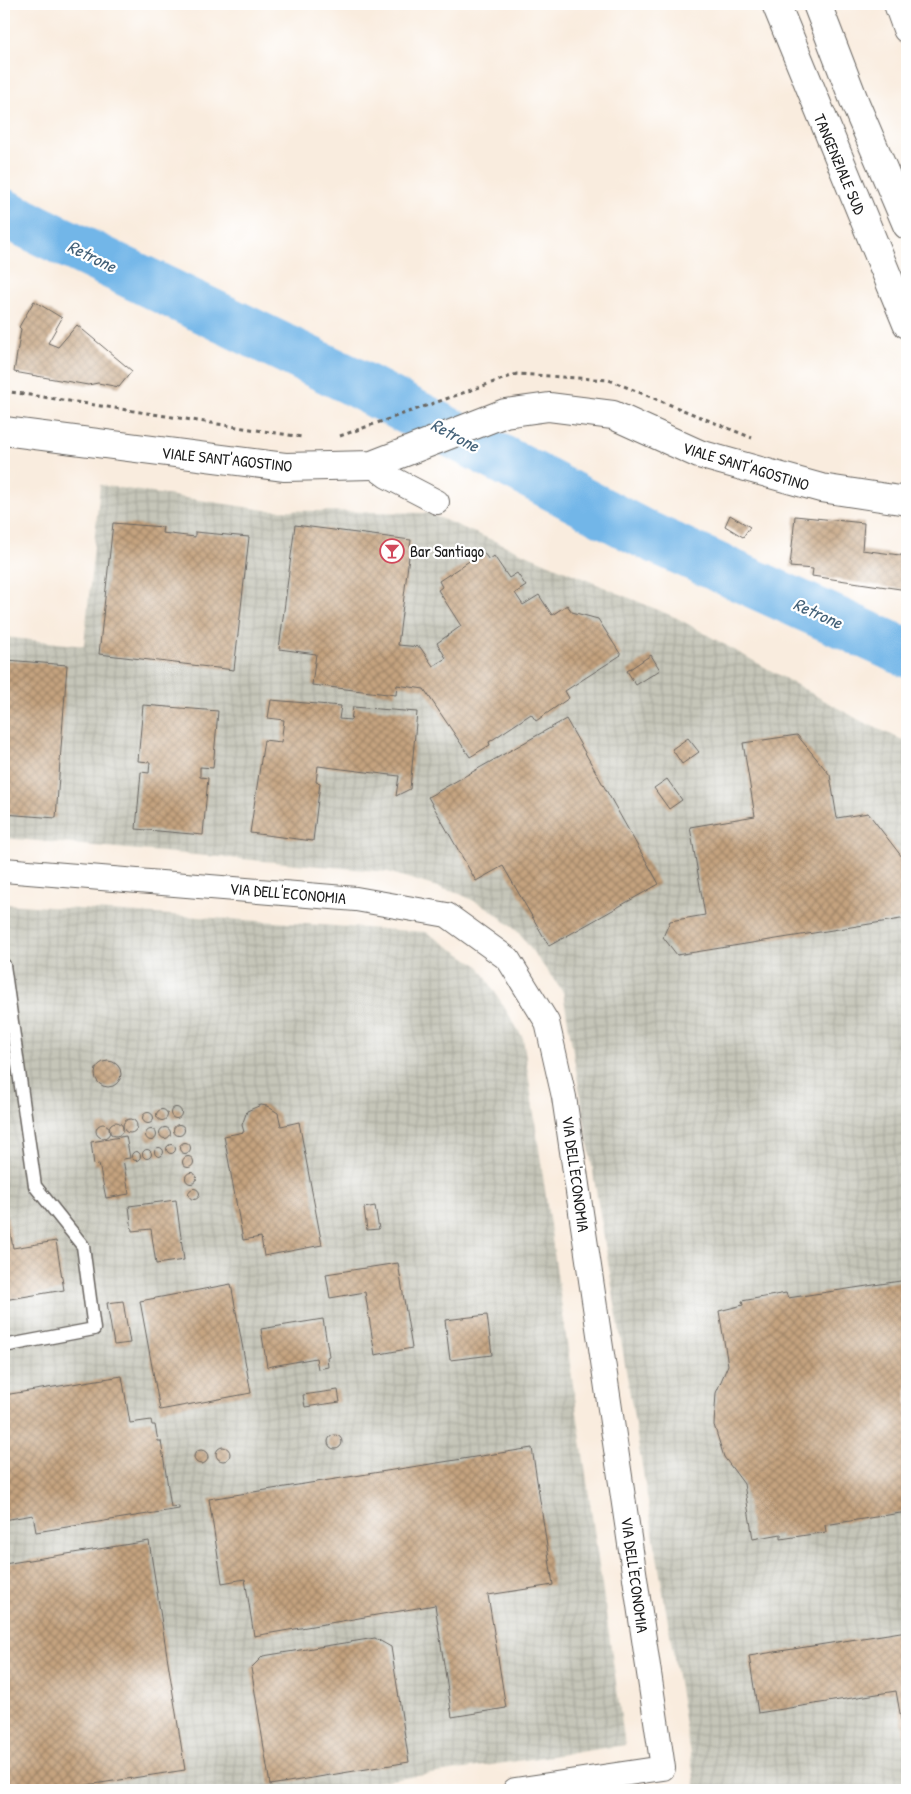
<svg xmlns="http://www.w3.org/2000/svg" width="911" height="1794" font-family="'Patrick Hand',sans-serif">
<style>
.industrial{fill:url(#industrial-grid)}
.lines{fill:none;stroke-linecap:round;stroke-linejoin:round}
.river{stroke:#72b6e8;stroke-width:49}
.building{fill:url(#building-cross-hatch)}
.service-casing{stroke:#696560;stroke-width:15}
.minor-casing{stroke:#696560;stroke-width:26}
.secondary-casing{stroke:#696560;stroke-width:30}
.trunk-casing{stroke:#696560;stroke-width:30}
.motorway-casing{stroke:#696560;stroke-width:30}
.path{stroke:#696560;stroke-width:3;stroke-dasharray:4 4;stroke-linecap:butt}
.service{stroke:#fff;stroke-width:12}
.minor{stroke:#fff;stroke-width:24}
.secondary{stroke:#fff;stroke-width:28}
.trunk{stroke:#fff;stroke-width:28}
.motorway{stroke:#fff;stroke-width:28}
.labels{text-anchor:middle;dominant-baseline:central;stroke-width:4.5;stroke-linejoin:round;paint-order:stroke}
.street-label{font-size:16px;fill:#1c1c1c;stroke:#fff}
.poi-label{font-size:16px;fill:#1c1c1c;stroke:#fff;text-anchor:start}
.water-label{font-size:18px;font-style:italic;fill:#436178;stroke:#fff}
</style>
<defs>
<pattern id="industrial-grid" width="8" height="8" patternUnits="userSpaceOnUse" patternTransform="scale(1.25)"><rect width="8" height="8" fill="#c5c5b8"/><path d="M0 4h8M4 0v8" fill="none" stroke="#a9a99e"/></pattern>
<pattern id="building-cross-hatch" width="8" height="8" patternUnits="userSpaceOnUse" patternTransform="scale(1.25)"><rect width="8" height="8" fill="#c5a37f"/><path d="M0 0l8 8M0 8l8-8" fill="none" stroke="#9f8467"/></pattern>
</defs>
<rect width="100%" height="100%" fill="#fff"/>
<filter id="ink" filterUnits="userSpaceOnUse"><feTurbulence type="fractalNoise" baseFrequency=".02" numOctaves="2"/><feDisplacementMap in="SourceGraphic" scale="10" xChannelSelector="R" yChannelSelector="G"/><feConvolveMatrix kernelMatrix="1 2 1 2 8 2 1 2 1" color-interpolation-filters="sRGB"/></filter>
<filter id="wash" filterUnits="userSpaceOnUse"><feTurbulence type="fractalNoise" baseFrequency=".0096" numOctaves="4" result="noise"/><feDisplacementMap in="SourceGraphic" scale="20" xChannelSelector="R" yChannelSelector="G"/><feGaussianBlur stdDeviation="1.12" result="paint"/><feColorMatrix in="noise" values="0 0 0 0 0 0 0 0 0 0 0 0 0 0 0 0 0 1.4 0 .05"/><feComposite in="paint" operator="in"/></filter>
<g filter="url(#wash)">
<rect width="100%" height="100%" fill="#f9ecde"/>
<!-- industrial -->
<g class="industrial">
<polygon points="100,485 265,510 428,513 677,618 861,721 907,742 907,1790 696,1790 563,992 518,932 490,909 460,894 388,872 4,838 4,637 84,646"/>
<polygon points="4,904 426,932 479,966 523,1038 625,1745 324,1790 4,1790"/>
</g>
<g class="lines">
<!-- river -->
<polyline class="river" points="4,213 352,381 642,533 907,653"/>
</g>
<g id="blocks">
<!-- building -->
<g class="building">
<polygon points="34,301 62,318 48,343 58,347 77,325 132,371 119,387 98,383 88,385 14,372 21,329 19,327"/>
<polygon points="730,515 750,527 743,537 725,526"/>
<polygon points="795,516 864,523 862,550 907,556 907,590 812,576 813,569 790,567"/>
<polygon points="113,523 163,527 162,533 195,537 195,532 249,537 234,670 99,654"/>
<polygon points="295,525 411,540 398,645 420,647 433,666 446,658 437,643 461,626 438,590 442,587 439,581 483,552 489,560 494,556 509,578 517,573 526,586 515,593 523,605 539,595 552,615 567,605 572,612 598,619 621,655 565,691 569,698 536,721 531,714 489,742 490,745 470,757 424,689 397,685 396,695 312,685 316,654 279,649"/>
<polygon points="651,655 660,670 636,685 627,671"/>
<polygon points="7,660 67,665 56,818 4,814 4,700"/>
<polygon points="271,700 341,706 339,719 351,720 353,707 417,712 410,789 396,796 399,776 318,766 316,782 320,783 313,841 250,833 264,740 281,742 284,720 268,718"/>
<polygon points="143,705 218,711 213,768 200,767 200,777 208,778 203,835 136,829 141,772 149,773 150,762 138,761"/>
<polygon points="566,719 659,884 549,946 503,866 476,881 428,797"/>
<polygon points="797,735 830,775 837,818 868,813 902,857 907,892 907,918 677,955 663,937 670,921 705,915 690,827 755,816 743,743"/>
<polygon points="688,738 699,752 682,764 672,749"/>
<polygon points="667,779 682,800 669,809 654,788"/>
<circle cx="108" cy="1074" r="13"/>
<polygon points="261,1105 267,1106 278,1113 281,1126 299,1122 322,1245 264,1256 261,1237 243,1240 224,1136 244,1132 242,1125 247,1111"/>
<circle cx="176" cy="1113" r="5.5"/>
<circle cx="162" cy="1115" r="5.5"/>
<circle cx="148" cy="1118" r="5.5"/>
<circle cx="130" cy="1126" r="7"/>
<circle cx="116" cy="1129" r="7"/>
<circle cx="103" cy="1131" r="7"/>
<circle cx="179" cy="1130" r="5.5"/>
<circle cx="165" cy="1133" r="5.5"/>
<circle cx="151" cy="1135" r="5.5"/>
<polygon points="126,1136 130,1158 123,1159 129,1194 106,1198 99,1164 94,1165 91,1142"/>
<circle cx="185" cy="1148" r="5.5"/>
<circle cx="171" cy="1149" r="4.5"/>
<circle cx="159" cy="1152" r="4.5"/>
<circle cx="147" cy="1154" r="4.5"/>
<circle cx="136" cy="1156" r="4.5"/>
<circle cx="188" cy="1162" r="5.5"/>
<circle cx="191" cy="1178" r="5.5"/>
<circle cx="194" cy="1194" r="5.5"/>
<polygon points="4,1198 13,1248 56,1241 64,1290 4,1300"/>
<polygon points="176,1200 184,1260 156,1264 151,1229 132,1231 129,1206"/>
<polygon points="375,1206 379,1229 367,1230 364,1208"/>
<polygon points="398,1263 412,1348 375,1355 365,1292 330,1298 326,1274"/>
<polygon points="907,1280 907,1512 825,1525 826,1532 781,1539 781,1534 753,1539 744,1484 724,1457 714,1425 716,1393 728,1365 719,1311 743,1305 742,1301 786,1293 788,1298"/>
<polygon points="231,1284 251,1393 160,1410 140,1301"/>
<polygon points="123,1301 130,1343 114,1345 107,1303"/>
<polygon points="487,1315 492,1355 450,1360 445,1320"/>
<polygon points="323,1319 329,1356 327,1357 328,1367 318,1369 316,1358 267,1367 261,1329"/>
<polygon points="122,1376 130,1423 151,1420 152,1425 155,1425 158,1441 161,1441 171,1507 179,1506 179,1509 36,1532 33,1515 4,1520 4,1395"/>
<polygon points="338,1390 340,1402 305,1407 303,1395"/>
<circle cx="335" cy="1442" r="7"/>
<circle cx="223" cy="1454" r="7"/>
<polygon points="532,1448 553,1585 488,1595 506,1708 452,1717 435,1605 254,1636 245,1579 222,1583 209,1499"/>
<circle cx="201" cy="1457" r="7"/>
<polygon points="149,1541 185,1770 55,1790 4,1790 4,1564"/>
<polygon points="907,1631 907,1752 896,1691 758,1713 749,1656"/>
<polygon points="375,1638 391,1647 409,1762 270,1785 251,1668 263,1656"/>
</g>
</g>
</g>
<g filter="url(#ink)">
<use href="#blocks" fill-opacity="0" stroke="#696560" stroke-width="1"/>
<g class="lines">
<!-- service casing -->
<g class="service-casing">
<polyline id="service" points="4,965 35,1186 83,1246 94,1329 4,1346"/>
</g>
<!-- minor casing -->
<g class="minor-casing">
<g id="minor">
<polyline points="372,465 387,476 437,502"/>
<polyline points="4,870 356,899 447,915 508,959 547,1022 564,1097 663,1768 515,1790"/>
</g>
</g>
<!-- secondary casing -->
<g class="secondary-casing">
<polyline id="secondary" points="4,431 285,467 372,465 505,413 549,407 613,415 699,454 821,488 907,501"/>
</g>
<!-- trunk casing -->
<g class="trunk-casing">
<g id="trunk">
<polyline points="776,4 907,324"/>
<polyline points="817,4 855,103 907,225"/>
</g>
</g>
<!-- motorway casing -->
<g class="motorway-casing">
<polyline id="motorway" points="898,4 907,29"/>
</g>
<!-- path -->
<g class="path">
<polyline points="4,391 302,437"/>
<polyline points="340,436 517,374 609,380 752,438"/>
</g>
<!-- service -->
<use href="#service" class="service"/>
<!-- minor -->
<use href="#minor" class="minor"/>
<!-- secondary -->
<use href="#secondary" class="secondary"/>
<!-- trunk -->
<use href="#trunk" class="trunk"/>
<!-- motorway -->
<use href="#motorway" class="motorway"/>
</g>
</g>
<!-- icons -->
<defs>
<g id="bar-ring" transform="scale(1.25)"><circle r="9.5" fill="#fff" stroke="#d1495b" stroke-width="1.5"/><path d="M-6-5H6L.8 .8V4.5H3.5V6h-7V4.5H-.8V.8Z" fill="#d1495b"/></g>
</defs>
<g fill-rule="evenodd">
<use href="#bar-ring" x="392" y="551"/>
</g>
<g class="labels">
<!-- street labels -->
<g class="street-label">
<text transform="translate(840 164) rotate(67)">TANGENZIALE SUD</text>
<text transform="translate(227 459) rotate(6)">VIALE SANT'AGOSTINO</text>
<text transform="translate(746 466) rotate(17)">VIALE SANT'AGOSTINO</text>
<text transform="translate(288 893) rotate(5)">VIA DELL'ECONOMIA</text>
<text transform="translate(576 1174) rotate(82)">VIA DELL'ECONOMIA</text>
<text transform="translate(635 1575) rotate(82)">VIA DELL'ECONOMIA</text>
</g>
<!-- poi labels -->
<g class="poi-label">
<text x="410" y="551">Bar Santiago</text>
</g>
<!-- water labels -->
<g class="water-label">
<text transform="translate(92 256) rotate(26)">Retrone</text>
<text transform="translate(455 435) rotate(28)">Retrone</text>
<text transform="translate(818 613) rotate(24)">Retrone</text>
</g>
</g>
<!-- margin -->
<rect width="911" height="1794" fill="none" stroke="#fff" stroke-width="20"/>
</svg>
